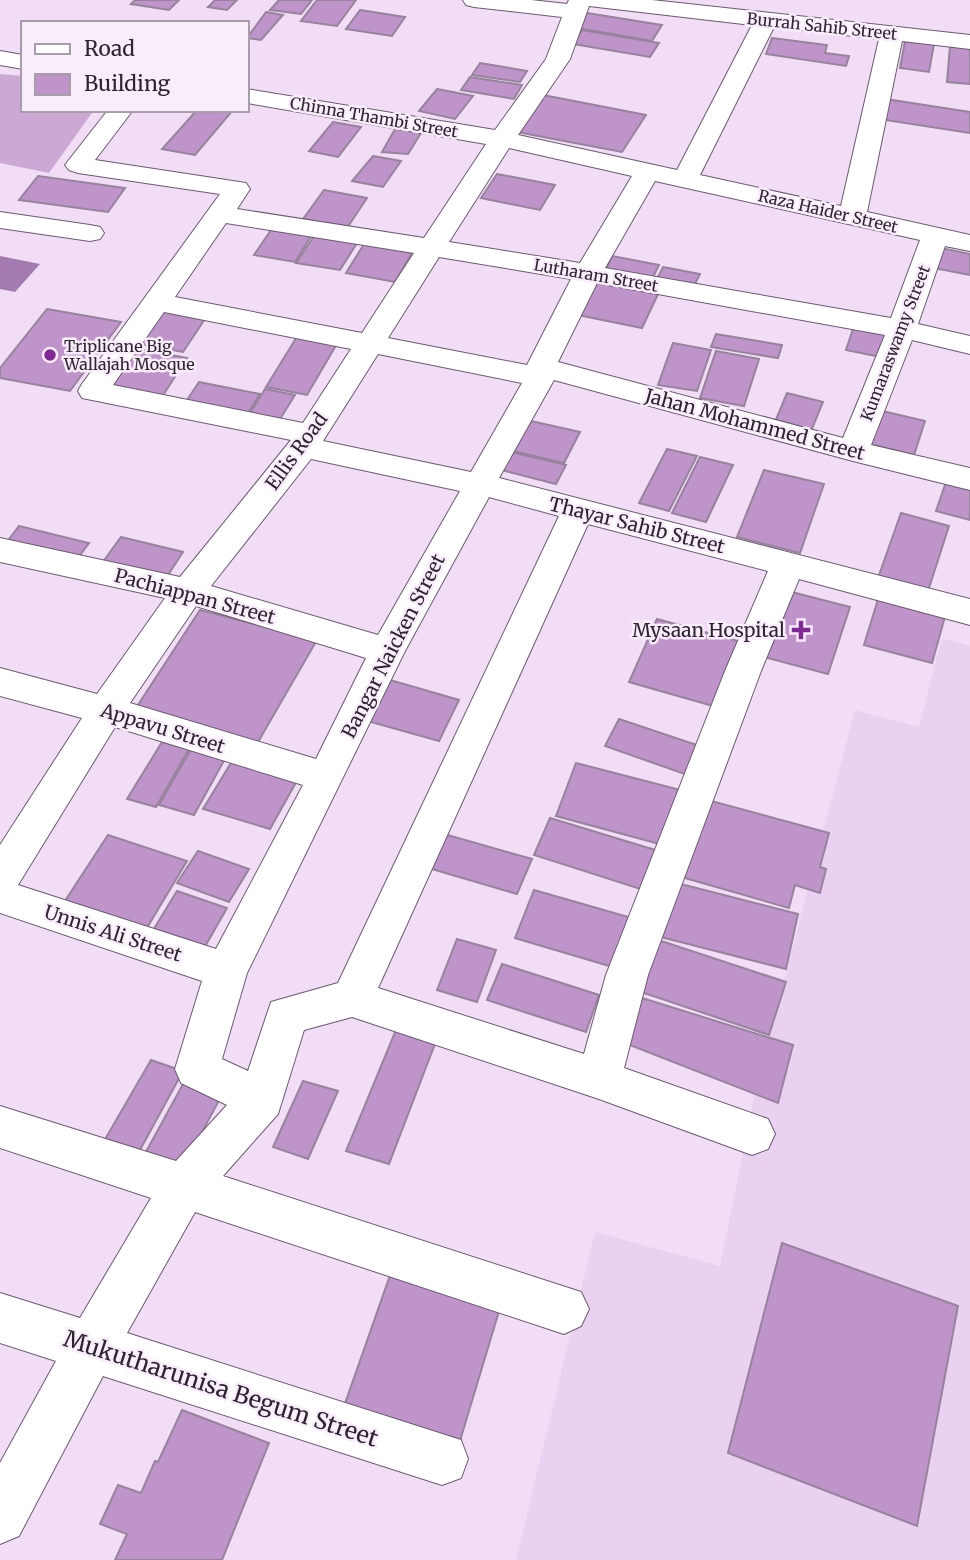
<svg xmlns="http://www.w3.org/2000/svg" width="970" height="1560" font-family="Merriweather,serif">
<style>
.built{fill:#ead1f1}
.green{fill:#cca9d5}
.water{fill:#a47bb0}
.building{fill:#be94ca;stroke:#97849c;stroke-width:2}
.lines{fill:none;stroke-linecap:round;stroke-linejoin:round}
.minor-casing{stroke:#6c5a70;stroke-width:2}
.minor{fill:#fff;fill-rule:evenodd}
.poi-dot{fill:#802895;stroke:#f9edfc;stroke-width:2.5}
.labels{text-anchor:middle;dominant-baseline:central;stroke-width:5;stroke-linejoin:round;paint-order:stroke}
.far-street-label{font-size:16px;fill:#2c252e;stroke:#f9edfc}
.far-poi-label{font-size:16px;fill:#2c252e;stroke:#f9edfc;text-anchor:start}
.street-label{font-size:19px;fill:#2c252e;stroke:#f9edfc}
.poi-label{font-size:19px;fill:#2c252e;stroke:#f9edfc;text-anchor:end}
.near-street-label{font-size:23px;fill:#2c252e;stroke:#f9edfc}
</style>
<rect width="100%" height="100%" fill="#f1ddf6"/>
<!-- built -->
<polygon class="built" points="942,638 970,646 970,1560 516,1560 595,1232 720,1266 756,1088 855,710 919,727"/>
<!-- green -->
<polygon class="green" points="0,74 23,76 23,110 94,110 49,173 0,163"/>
<!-- water -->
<polygon class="water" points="0,256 40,264 15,292 0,289"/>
<!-- building -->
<g class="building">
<polygon points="135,0 179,0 169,10 131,4"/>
<polygon points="215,0 237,0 227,10 208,7"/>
<polygon points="279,0 312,0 301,14 270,10"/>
<polygon points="317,0 356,0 337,26 301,21"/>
<polygon points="360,10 405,17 392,36 346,29"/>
<polygon points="266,12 283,15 261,40 247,38"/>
<polygon points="587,13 662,25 652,41 577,28"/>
<polygon points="582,30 659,43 650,57 573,44"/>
<polygon points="772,38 827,45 825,53 849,56 846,66 766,54"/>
<polygon points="905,41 934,44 929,72 900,68"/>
<polygon points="950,46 970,48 970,84 947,82"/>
<polygon points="480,63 527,71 520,82 472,75"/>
<polygon points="470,77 522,85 514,99 461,90"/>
<polygon points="437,89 473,96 455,119 419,111"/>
<polygon points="543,95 646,115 622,152 517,132"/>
<polygon points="886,99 970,112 970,133 879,119"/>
<polygon points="197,110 233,110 195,155 162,149"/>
<polygon points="333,122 361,127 338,157 309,151"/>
<polygon points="395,129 421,133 408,154 382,152"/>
<polygon points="373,156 401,161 383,187 352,181"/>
<polygon points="497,174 555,185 540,210 481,198"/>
<polygon points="38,176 125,188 108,212 19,200"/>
<polygon points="324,190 367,198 347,228 303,219"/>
<polygon points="271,230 311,236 295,262 254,255"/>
<polygon points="314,236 357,243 340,270 296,263"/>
<polygon points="364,244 412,253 395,282 346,273"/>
<polygon points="941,248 970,254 970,275 934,268"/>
<polygon points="612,256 659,265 650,283 604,274"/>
<polygon points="663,267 700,274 692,290 655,283"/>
<polygon points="588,276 660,290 642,328 568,313"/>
<polygon points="159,307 207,316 183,352 133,343"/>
<polygon points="47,309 121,322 70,391 0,378 0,368"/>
<polygon points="855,323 889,330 881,357 846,350"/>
<polygon points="716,334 782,345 778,358 711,347"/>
<polygon points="298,335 338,342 307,395 266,387"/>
<polygon points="673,343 711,350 697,391 658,385"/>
<polygon points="132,348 187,358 162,397 105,387"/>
<polygon points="716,351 759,359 744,406 700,398"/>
<polygon points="199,382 260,394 245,418 183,406"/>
<polygon points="265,389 295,395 277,424 247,418"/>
<polygon points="787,393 823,402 811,431 775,422"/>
<polygon points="878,410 925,421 914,455 867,443"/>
<polygon points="522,419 580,432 564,463 505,449"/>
<polygon points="667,449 697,456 669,511 639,503"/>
<polygon points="503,450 566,465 556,484 493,468"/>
<polygon points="700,457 733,465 706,522 672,513"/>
<polygon points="764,470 824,484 800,553 737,537"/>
<polygon points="946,482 970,488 970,520 936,511"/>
<polygon points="901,513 949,526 928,591 878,578"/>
<polygon points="19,526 89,543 75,562 4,546"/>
<polygon points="121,537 183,552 166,578 103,562"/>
<polygon points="784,590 850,607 828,674 760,656"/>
<polygon points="879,596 946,613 932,663 864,645"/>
<polygon points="200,610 317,640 258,742 136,708"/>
<polygon points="657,619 745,643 720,708 629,682"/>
<polygon points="383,678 459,700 439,741 360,719"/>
<polygon points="619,719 712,750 699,779 605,746"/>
<polygon points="162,742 189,749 156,807 127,799"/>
<polygon points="191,749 226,757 194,815 159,805"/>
<polygon points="234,758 299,777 270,829 203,809"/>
<polygon points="576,763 684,791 667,846 556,816"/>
<polygon points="704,799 829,833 820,867 826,869 820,893 795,885 789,908 678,876"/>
<polygon points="550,818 665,853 650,892 534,855"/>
<polygon points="430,830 532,859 517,894 415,864"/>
<polygon points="108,835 187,861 145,931 63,904"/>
<polygon points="198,851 249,869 229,902 177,883"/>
<polygon points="669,881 798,914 786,969 653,935"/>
<polygon points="534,890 642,921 626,971 515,938"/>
<polygon points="177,891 227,908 203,950 152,932"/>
<polygon points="646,936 786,982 769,1035 626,987"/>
<polygon points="457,939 496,950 477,1002 437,990"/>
<polygon points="502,964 599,995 586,1032 487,1000"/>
<polygon points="642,998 793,1045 778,1103 622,1042"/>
<polygon points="398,1025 438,1036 389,1164 346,1151"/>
<polygon points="151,1060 183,1071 134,1161 100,1148"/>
<polygon points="188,1075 225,1089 179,1175 141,1161"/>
<polygon points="303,1081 338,1091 308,1159 273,1147"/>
<polygon points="782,1243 958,1306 917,1526 728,1453"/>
<polygon points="394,1264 503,1298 456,1454 341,1415"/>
<polygon points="182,1410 269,1443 222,1560 115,1560 127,1534 100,1524 118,1485 141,1493 155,1461 158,1462"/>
</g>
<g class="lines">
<!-- minor casing -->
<g class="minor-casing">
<g id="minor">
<path d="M463,0H531L567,4L569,0H652L970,35V49L902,41L867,212L970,235V251L945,246L918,324L970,336V354L912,340L871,445L970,468V490L853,461L554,380L499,478L970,599V625L799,579L761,671L648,975L624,1068L768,1119L775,1134L768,1149L752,1155L599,1099L352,1017L304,1030L278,1114L223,1176L581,1292L589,1309L581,1326L564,1334L195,1212L127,1333L461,1440L468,1459L461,1478L442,1485L103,1376L19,1536L0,1544V1463L56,1361L0,1343V1293L80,1318L151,1198L0,1148V1106L176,1161L227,1105L181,1083L175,1069L202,981L0,913V845L82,718L0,696V668L97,694L165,598L0,562V538L180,577L291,440L82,398L78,391L82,384L220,194L78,173L69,170L65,165L108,110H133L95,160L246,183L250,189L237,209L424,238L486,144L247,103V89L495,130L546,59L562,17L474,7L466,5ZM589,6L752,25L677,170L518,135L570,59ZM774,27L879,39L841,206L700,175ZM509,148L632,176L580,263L449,242ZM655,181L920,240L891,318L605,268ZM226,223L414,253L362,333L175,297ZM439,257L571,279L527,365L388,338ZM597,283L885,335L843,438L558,362ZM164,312L351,349L303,423L113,385ZM378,354L522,383L471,472L323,441ZM311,459L460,491L378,635L211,586ZM489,497L559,516L338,983L271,1002L248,1071L222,1059L247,973L405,651ZM588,524L768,571L725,671L606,975L584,1054L378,988ZM196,606L366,658L316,759L130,703ZM115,727L303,785L216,949L18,885Z"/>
<polygon points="0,51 23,55 23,69 0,65"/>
<polygon points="0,212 90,225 100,227 104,233 100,239 90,241 0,228"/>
</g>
</g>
<!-- minor -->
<use href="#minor" class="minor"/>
</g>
<!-- markers -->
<g class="poi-dot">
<circle cx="50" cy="355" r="7"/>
<path d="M797.5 619.5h7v7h7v7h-7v7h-7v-7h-7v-7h7z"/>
</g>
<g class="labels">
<!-- far-street labels -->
<g class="far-street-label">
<text transform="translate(822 26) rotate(6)">Burrah Sahib Street</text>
<text transform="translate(374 117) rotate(10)">Chinna Thambi Street</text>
<text transform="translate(828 211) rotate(13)">Raza Haider Street</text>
<text transform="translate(596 275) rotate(10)">Lutharam Street</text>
<text transform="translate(895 343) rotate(-69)">Kumaraswamy Street</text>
</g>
<!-- far-poi labels -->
<g class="far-poi-label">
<text x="64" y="346">Triplicane Big<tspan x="64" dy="18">Wallajah Mosque</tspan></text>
</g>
<!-- street labels -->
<g class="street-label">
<text transform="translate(755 424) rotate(15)">Jahan Mohammed Street</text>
<text transform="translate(296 451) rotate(-54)">Ellis Road</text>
<text transform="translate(637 525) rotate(14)">Thayar Sahib Street</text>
<text transform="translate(195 596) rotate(15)">Pachiappan Street</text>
<text transform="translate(393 646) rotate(-63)">Bangar Naicken Street</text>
<text transform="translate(163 728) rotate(17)">Appavu Street</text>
<text transform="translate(113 933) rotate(18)">Unnis Ali Street</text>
</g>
<!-- poi labels -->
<g class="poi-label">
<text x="785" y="630">Mysaan Hospital</text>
</g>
<!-- near-street labels -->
<g class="near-street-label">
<text transform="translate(221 1388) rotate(18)">Mukutharunisa Begum Street</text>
</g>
</g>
<!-- legend -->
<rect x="21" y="21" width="228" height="91" fill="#f9edfc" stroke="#a79daa" stroke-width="2"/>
<rect x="35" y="44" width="35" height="10" fill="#ffffff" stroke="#a79daa" stroke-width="2"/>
<text x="84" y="56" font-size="21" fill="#2c252e">Road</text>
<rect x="35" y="74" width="35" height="21" fill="#be94ca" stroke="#a79daa" stroke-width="2"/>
<text x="84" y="91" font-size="21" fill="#2c252e">Building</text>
</svg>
